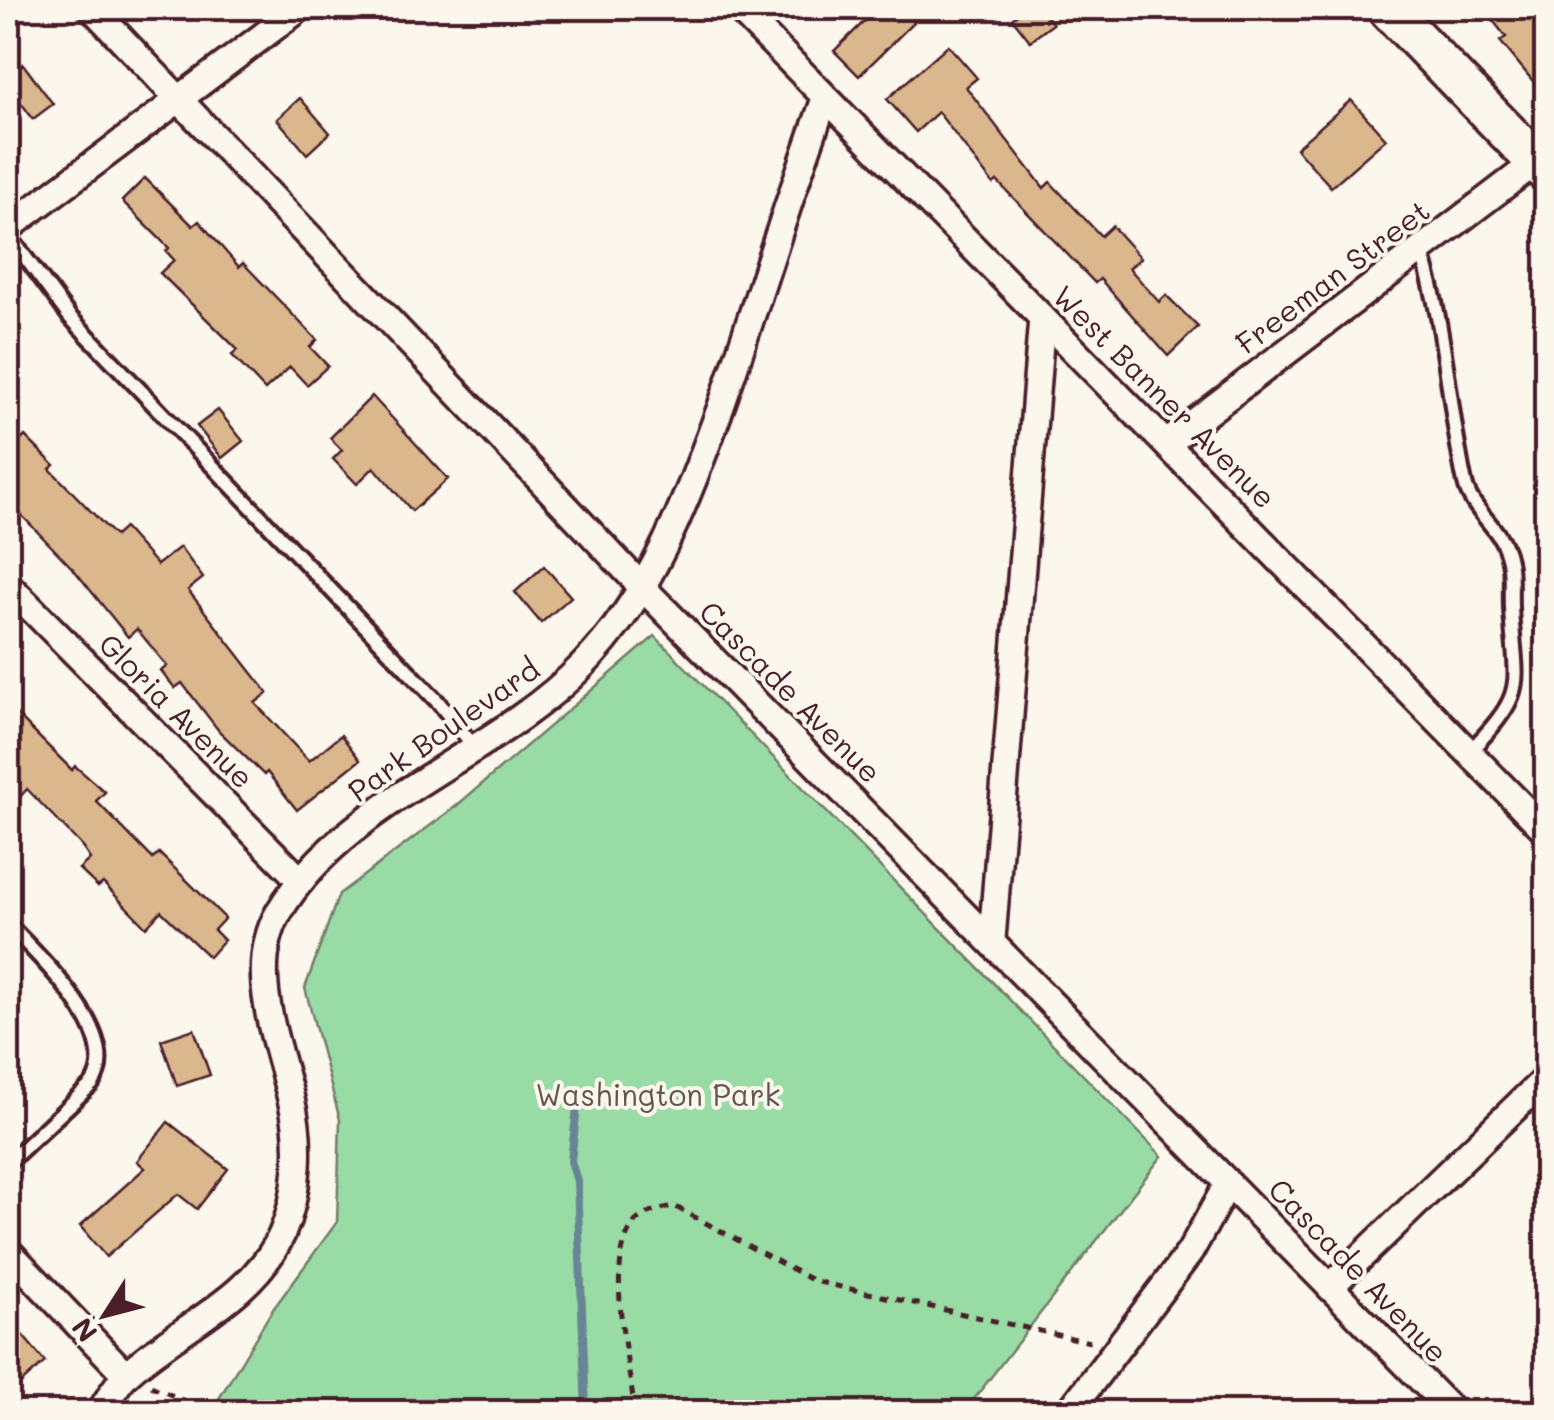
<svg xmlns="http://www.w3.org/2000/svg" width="1554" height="1420" font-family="Mali,sans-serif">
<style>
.green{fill:#99dba5;stroke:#727d68;stroke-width:2.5}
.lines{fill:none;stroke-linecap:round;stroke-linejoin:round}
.stream{stroke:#688595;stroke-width:8}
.building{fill:#dab78c;stroke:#4a1f2b;stroke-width:2.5}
.lane-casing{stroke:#4a1f2b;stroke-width:20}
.street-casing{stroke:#4a1f2b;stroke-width:32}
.secondary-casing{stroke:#4a1f2b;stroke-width:45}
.path{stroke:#4a1f2b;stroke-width:5;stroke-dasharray:8 8;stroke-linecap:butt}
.lane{stroke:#fbf7ec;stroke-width:12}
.street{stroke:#fbf7ec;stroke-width:25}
.secondary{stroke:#fbf7ec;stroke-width:38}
.labels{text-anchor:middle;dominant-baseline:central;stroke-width:8;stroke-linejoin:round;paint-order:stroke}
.street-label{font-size:30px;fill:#4a1f2b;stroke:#fbf7ec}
.park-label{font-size:30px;fill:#625750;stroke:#fbf7ec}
</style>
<rect width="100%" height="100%" fill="#fbf7ec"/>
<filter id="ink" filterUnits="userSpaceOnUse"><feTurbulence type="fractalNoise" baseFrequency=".01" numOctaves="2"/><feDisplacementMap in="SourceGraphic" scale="20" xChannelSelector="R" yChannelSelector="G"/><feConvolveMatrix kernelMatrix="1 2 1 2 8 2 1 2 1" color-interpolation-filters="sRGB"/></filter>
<g filter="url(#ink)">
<!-- green -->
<polygon class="green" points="655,636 1162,1156 964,1412 211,1412 271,1312 337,1222 340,1120 305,988 339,894 455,807"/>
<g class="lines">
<!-- stream -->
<polyline class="stream" points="577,1107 571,1161 577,1181 586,1412"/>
</g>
<!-- building -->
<g class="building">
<polygon points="878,8 902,8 915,21 859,76 834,51"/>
<polygon points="1025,8 1040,8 1053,24 1030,41 1012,18"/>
<polygon points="1483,8 1546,8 1546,97 1500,41 1506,37"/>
<polygon points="948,45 977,78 966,87 1044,188 1050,182 1101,236 1112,226 1141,258 1129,268 1159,302 1166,295 1198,327 1168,356 1100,279 1095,283 997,181 993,184 938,112 916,132 887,99"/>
<polygon points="23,64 53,104 33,119 22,104 8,115 8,76"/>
<polygon points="300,98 330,133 307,154 277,119"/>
<polygon points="1351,100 1386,139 1331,187 1296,148"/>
<polygon points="145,178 193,226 199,221 239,267 243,263 317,340 310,347 328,366 307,385 290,367 265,390 232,355 238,350 160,273 174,260 166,251 169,248 122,201"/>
<polygon points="372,396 448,479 412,511 374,467 357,484 333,459 342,450 330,438"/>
<polygon points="218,410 243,441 222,458 197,426"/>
<polygon points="25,436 54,465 50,469 115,536 124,528 157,565 180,547 203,578 188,590 268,693 255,703 309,761 341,735 360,760 297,810 267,772 264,775 219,731 182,683 175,688 161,671 167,666 137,629 128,637 75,571 8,501 8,453"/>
<polygon points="544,566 571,597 541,623 515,592"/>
<polygon points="8,706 72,770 75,766 105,792 96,801 153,859 159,853 225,918 214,930 224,940 209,957 161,911 146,927 103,883 98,887 79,869 90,859 80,844 27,789 20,797 8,784"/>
<polygon points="194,1029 210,1075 177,1086 161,1040"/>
<polygon points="168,1122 228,1169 197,1209 178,1194 106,1257 80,1226 145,1168 137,1161"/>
<polygon points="8,1318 45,1362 8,1395"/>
</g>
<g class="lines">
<!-- lane casing -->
<g class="lane-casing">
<g id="lane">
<polyline points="8,234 69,316 438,702 476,749"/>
<path d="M1421,250C1446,325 1448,406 1465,483C1470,506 1491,521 1502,541C1514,565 1510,582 1511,608C1515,687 1530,689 1469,752"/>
<path d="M8,924C39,957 125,1036 92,1084L8,1163"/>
</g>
</g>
<!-- street casing -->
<g class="street-casing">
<g id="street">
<polyline points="92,8 643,588 1453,1412"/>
<polyline points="738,8 1546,831"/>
<polyline points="8,228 300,8"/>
<polyline points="1167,443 1537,161"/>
<polyline points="8,585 301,881"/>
<polyline points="992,939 1042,318"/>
<polyline points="8,1251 126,1375"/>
<polyline points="1330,1287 1546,1078"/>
<path d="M100,1412C108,1400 116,1384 128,1373C177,1328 253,1299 282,1234C299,1195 302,1140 291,1099C277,1040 246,969 279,912C344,801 494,757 583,665C651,596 686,501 719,412C756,308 787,202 825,99"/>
<polyline points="1069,1412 1190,1252 1228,1183"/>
</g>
</g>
<!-- secondary casing -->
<g class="secondary-casing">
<polyline id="secondary" points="1387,8 1546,172"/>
</g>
<!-- path -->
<g class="path">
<polyline points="151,1386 209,1412"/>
<path d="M635,1412C629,1363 605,1268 632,1226C641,1212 659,1209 674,1206L814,1281L1090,1342"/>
</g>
<!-- lane -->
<use href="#lane" class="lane"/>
<!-- street -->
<use href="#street" class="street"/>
<!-- secondary -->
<use href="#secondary" class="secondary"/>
</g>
</g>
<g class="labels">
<!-- street labels -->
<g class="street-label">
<text transform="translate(1332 276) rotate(-37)">Freeman Street</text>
<text transform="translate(1165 396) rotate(45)">West Banner Avenue</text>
<text transform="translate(791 691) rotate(45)">Cascade Avenue</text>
<text transform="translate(177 710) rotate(45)">Gloria Avenue</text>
<text transform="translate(443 729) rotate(-35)">Park Boulevard</text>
<text transform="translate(1359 1270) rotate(46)">Cascade Avenue</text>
</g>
<!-- park labels -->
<g class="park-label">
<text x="658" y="1094">Washington Park</text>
</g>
</g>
<!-- margin -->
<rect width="1554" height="1420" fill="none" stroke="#fbf7ec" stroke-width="40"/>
<rect x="20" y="20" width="1514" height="1380" fill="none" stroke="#4a1f2b" stroke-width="4" filter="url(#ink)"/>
<!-- north arrow -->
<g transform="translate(105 1315) rotate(234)" stroke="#fbf7ec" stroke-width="8" paint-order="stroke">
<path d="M0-8L18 38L0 25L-18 38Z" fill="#4a1f2b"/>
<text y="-15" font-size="28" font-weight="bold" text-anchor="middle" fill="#4a1f2b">N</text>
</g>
</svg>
